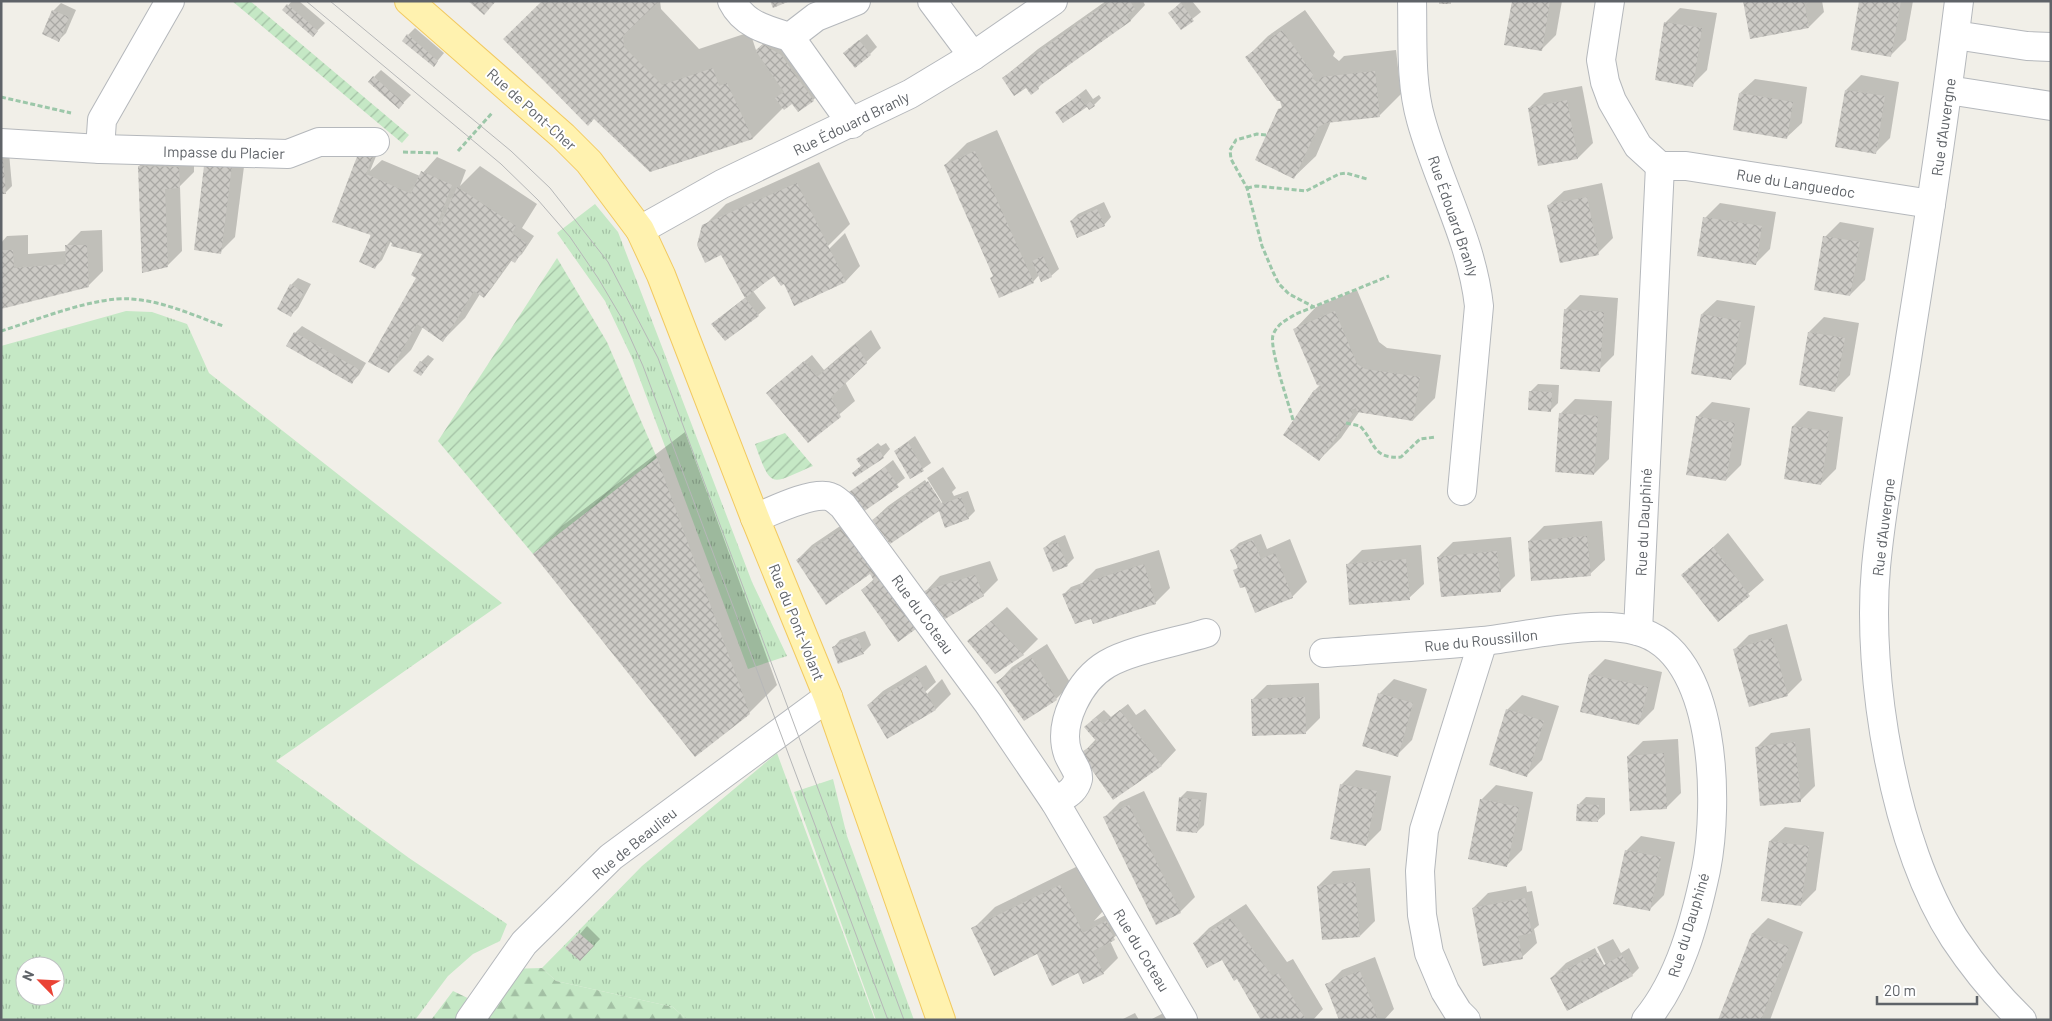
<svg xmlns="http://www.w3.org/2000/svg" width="2052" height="1021" font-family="Barlow,sans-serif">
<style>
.grass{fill:url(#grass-tufts);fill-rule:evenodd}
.forest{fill:url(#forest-firs)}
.garden{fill:url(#garden-furrows)}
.shadow{fill:#0003}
.building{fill:url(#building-cross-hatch)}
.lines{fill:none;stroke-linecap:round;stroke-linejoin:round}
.minor-casing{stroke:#b5b8bc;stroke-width:30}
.major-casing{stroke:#f2c960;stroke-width:30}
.path{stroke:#9cc7a9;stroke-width:3;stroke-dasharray:5 2.5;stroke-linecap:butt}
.minor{stroke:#fff;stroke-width:28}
.major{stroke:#fff2af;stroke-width:28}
.tram{stroke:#b6b7b8;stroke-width:1}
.labels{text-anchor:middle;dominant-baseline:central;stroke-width:4;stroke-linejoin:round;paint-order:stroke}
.street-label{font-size:15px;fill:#5f6368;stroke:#fff}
</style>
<defs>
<pattern id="grass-tufts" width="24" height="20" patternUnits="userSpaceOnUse" patternTransform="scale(1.25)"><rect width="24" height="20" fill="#c5e8c5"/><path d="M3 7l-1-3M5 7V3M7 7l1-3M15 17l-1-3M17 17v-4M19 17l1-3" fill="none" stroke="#a3c0a4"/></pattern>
<pattern id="forest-firs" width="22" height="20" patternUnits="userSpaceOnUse" patternTransform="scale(1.25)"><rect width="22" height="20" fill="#c5e8c5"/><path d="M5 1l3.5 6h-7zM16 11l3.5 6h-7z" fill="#a3c0a4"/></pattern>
<pattern id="garden-furrows" width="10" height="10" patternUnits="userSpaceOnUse" patternTransform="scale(1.25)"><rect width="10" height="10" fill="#c5e8c5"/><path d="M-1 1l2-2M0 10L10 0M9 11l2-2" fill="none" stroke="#a3c0a4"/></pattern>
<pattern id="building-cross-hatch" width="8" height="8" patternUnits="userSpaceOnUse" patternTransform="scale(1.25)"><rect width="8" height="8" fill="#cccac5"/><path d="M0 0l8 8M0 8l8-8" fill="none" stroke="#a9a8a4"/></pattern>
</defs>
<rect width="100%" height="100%" fill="#f1efe8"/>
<!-- grass -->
<g class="grass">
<polygon points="595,204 618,232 752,582 787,656 748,669 632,358 605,301 557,233"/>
<path d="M126,311L152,312L187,324L209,373L502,603L276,761L409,858L507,924L500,941L473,954L448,976L415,1020H1V346ZM25,966H55V996H25Z"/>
<polygon points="777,753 875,1020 687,1020 673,1007 556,981 542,968 642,866"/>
<polygon points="833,779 847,836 914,1020 876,1020 794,792"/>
</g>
<!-- forest -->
<polygon class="forest" points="542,968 556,981 673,1007 687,1020 431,1020 453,991 480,1004 504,969"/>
<!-- garden -->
<g class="garden">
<polygon points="232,1 250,1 409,135 402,143"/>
<polygon points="557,258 607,342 657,458 533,554 438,441"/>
<path d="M785,433L813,466C770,484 772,491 755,444Z"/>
</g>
<!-- shadow -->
<g class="shadow">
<polygon points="292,1 299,1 325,23 313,35 284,10"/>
<polygon points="543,1 660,1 661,9 699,49 750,32 756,50 771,37 788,48 821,93 813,100 793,102 783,108 753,138 651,171"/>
<polygon points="1106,1 1143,1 1145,5 1131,20 1045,80 1038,88 1003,78 1038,49"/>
<polygon points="1182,1 1192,1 1201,12 1181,28 1170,13"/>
<polygon points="1513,1 1562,1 1556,35 1541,50"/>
<polygon points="1744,1 1822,1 1824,12 1809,27"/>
<polygon points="1861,1 1913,1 1906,40 1891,55"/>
<polygon points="61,3 76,10 66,33 59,40 53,11"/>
<polygon points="1680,8 1717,13 1707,70 1692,85 1665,23"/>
<polygon points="1305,10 1335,52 1333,56 1339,61 1344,56 1396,50 1401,94 1379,116 1331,121 1316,156 1294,177 1279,110 1283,106 1281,99 1246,58 1268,36"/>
<polygon points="415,28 444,53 434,65 408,35"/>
<polygon points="867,34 877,47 870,54 852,46"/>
<polygon points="381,70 411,95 399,107 374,77"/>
<polygon points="1861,75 1899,82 1890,138 1875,153 1846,90"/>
<polygon points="1755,79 1807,87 1802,123 1787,137 1740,93"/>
<polygon points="1582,86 1593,143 1578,158 1539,164 1529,108 1544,93"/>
<polygon points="1086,89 1093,99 1099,95 1101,98 1094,105 1057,112"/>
<polygon points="997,130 1059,269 1051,276 1039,275 1033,282 995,275 945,165 967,143"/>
<polygon points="379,149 370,171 382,160 420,176 437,157 466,170 460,186 480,166 537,204 522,228 534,236 522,254 514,261 512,260 491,289 484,297 480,294 465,318 443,340 423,327 411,350 389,372 424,254 391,241 382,260 375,267 359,154"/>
<polygon points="154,151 194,152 194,172 180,186 182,251 167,266 139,166"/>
<polygon points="220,151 246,151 235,237 220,252 205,166"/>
<polygon points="9,153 12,186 5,193 1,193 1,154"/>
<polygon points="819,162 850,224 828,246 828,250 845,233 860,266 846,281 785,282 775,274 753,291 766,308 758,315 712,324 746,297 722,253 704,226 726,204"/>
<polygon points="1602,183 1613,238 1598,253 1549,205 1564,191"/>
<polygon points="1104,202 1111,217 1104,225 1071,221 1078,214"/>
<polygon points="1720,203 1776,212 1770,249 1755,264 1705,218"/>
<polygon points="1840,222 1874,228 1865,280 1850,295 1825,237"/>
<polygon points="102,230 103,271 88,286 1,308 1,243 7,236 28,235 28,254 67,251 66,246 81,231"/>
<polygon points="298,278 311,284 298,308 291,315 291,285"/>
<polygon points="1357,290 1379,342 1387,348 1441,355 1435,398 1413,420 1359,412 1341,438 1319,460 1315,390 1321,384 1295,329 1316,307"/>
<polygon points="1580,295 1618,298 1614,355 1599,370 1565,310"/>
<polygon points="1717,300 1755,306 1746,364 1731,379 1702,314"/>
<polygon points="1824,317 1859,323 1850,375 1835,390 1809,332"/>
<polygon points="302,326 366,363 359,375 352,382 295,333"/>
<polygon points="871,330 881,348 845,382 855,401 808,441 775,386 812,355 824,370"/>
<polygon points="428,355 434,359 421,375 421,362"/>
<polygon points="1538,384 1559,385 1558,403 1550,411 1531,391"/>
<polygon points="1575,399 1612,401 1609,459 1594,474 1560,414"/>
<polygon points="1712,402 1750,408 1741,465 1726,480 1697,417"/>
<polygon points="1808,411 1843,417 1836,469 1821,484 1793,426"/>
<polygon points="685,432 777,685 749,713 535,554 562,526"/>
<polygon points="915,436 931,463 910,478 895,451"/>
<polygon points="878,443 881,446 886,443 890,449 883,457 853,473 862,465 858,459"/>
<polygon points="893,460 905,478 863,511 851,493"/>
<polygon points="943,467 956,488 952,492 954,496 968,491 975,511 968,518 940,508 873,520 888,506 925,480 941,504 942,502 927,478"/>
<polygon points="861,512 934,610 862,590 874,579 877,568 797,560 812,545"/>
<polygon points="1602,521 1605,560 1590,574 1529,541 1544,526"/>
<polygon points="1728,533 1764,580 1718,620 1683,575"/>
<polygon points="1261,534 1267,549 1290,539 1307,582 1292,597 1245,586 1235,571 1238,567 1232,550 1239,543"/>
<polygon points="1065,535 1074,558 1067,565 1044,548 1052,541"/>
<polygon points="1511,537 1515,576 1500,591 1438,557 1453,542"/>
<polygon points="1421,545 1424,584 1409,598 1347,565 1362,550"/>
<polygon points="1159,550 1170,588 1155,603 1092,617 1064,594 1071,587 1082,583 1096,569"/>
<polygon points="990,561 998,580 983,595 926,591 940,576"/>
<polygon points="1007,607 1038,639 1023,654 996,672 968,641"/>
<polygon points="1787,624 1802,680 1787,695 1734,650 1749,635"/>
<polygon points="865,631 871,645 864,652 839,662 833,648 840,640"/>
<polygon points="1047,644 1071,684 1056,699 998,682 1012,667"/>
<polygon points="1605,659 1662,672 1654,709 1639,724 1590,674"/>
<polygon points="926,665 936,682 925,692 925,696 942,679 951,694 936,709 888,737 868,705 883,691"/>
<polygon points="1394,679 1427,689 1412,740 1397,755 1379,694"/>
<polygon points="1319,683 1320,718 1305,733 1252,700 1267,685"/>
<polygon points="1522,695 1559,706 1542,760 1527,775 1507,710"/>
<polygon points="1128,704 1136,715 1145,709 1176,750 1162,765 1114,798 1082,754 1096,739 1092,720 1104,710 1111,717"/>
<polygon points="1810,728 1815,786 1800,801 1756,748 1771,733"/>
<polygon points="1678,739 1681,793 1666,808 1628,756 1643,741"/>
<polygon points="1356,770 1391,776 1381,830 1366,845 1341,785"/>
<polygon points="1496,785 1533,792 1522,850 1507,865 1481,800"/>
<polygon points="1144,791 1195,897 1180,912 1105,817 1120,802"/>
<polygon points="1187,791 1207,793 1204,825 1197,832 1180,798"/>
<polygon points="1586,797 1605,798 1605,814 1597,821 1579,804"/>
<polygon points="1785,827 1824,832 1816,890 1801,905 1770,841"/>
<polygon points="1641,836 1675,842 1664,895 1649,910 1626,851"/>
<polygon points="1082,864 1104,910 1094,921 1121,907 1129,924 1110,941 1118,958 1103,973 1079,971 1038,953 973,929 995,907"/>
<polygon points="1370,868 1375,921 1360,936 1318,886 1333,871"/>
<polygon points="1526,886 1527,892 1532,891 1539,925 1534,929 1537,943 1522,957 1473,908 1488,893"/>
<polygon points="1246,904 1287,962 1293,959 1323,1009 1313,1020 1262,1020 1237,977 1222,958 1194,943 1209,928"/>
<polygon points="1768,918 1803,932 1770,1020 1719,1020 1753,933"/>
<polygon points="587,926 600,939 580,960 580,934"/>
<polygon points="1613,939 1621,953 1629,948 1639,968 1632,975 1551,978 1566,963 1595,948 1604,967 1606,965 1597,947"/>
<polygon points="1375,957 1394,1009 1384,1020 1340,1020 1327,985 1342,970"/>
<polygon points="1179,1005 1180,1020 1150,1020"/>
<polygon points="1135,1013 1139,1020 1121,1020"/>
</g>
<!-- building -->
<g class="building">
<polygon points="468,1 496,1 484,15"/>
<polygon points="542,1 659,1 623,36 624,47 662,85 713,68 719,86 727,83 753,139 650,172 594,119 588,126 503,39"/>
<polygon points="770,1 790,1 773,8"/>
<polygon points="1110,1 1130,1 1135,9 1127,15 1131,21 1038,87 1039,89 1031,95 1026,88 1014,96 1002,78"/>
<rect x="1439" y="1" width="12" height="3"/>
<polygon points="1512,1 1550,1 1542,51 1504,45"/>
<polygon points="1743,1 1804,1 1809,28 1750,39"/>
<polygon points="1859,1 1901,1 1891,57 1851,50"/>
<polygon points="1181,3 1194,21 1181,30 1168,13"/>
<polygon points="287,4 318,31 313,37 282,10"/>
<polygon points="52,10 69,17 59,42 42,34"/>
<polygon points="1664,22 1702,28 1693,87 1655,80"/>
<polygon points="1282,30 1313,74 1312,78 1318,83 1321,77 1375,71 1380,117 1326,123 1318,127 1294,179 1255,160 1278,109 1282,108 1280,101 1277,101 1245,57"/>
<polygon points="407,34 438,61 434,67 402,41"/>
<polygon points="859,40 871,55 855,68 843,53"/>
<polygon points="763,44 781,55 814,101 798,112 792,104 784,110 775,98 784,92 756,51"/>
<polygon points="373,76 404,103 399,109 368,82"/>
<polygon points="1845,90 1885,96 1876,154 1835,147"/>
<polygon points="1739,93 1793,102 1787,139 1733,130"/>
<polygon points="1079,95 1085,105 1091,101 1095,106 1089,110 1087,107 1063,123 1055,112"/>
<polygon points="1567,100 1578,159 1538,166 1528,108"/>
<polygon points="975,151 1034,283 999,298 990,278 993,276 944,165"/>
<polygon points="358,154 373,156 366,174 411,194 421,171 452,185 437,224 440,226 457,187 516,226 512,233 527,244 515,263 510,260 484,298 474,291 443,342 417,324 389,373 368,362 416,278 411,275 422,254 391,246 392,243 388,241 375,269 359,262 371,235 332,222"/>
<polygon points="3,160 6,194 1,194 1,161"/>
<polygon points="232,165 221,254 194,250 204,166"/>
<polygon points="138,166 179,167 180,188 165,189 168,267 142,273"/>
<polygon points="797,183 846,282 794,306 784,284 781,286 774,276 745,298 721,255 705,263 697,245 702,225"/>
<polygon points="1587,197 1599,255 1560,263 1547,205"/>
<polygon points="1097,209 1105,226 1077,238 1070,221"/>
<polygon points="1703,217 1762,226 1756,265 1697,256"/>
<polygon points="1823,236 1860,242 1850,296 1814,290"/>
<polygon points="65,245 87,245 89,287 1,309 1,250 13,250 14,268 66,264"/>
<polygon points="1043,256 1052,277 1041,282 1032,261"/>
<polygon points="290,284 304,292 291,317 277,309"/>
<polygon points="745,298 759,316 725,341 711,324"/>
<polygon points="1564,309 1604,312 1600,372 1560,369"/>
<polygon points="1335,311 1357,364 1365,369 1420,377 1413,421 1357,412 1356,408 1351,410 1353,414 1319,461 1283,435 1314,390 1320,391 1321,386 1317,385 1293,329"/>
<polygon points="1701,314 1741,321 1731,380 1691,374"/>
<polygon points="294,332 360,370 352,384 286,346"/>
<polygon points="1808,332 1845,338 1835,392 1799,385"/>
<polygon points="856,344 867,363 831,397 841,417 808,443 766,393 804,361 817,377"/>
<polygon points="420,361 428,366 421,376 413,371"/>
<polygon points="1529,391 1552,392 1551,412 1528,410"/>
<polygon points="1559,413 1598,416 1594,475 1555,472"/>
<polygon points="1696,416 1735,423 1726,481 1686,475"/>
<polygon points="1792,426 1829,431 1821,485 1784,479"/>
<polygon points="908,442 924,471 910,479 894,451"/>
<polygon points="871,449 873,452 879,449 884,458 855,477 852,473 861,466 856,459"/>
<polygon points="657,458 750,714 695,757 533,554"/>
<polygon points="885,467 899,487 863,512 849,492"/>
<polygon points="928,481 942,504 961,497 969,519 945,528 939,511 890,544 872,520"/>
<polygon points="846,526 920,626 898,642 861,590 874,581 870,574 826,605 796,560"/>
<polygon points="1587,536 1591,576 1531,581 1528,541"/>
<polygon points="1253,540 1261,559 1275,553 1293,598 1255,613 1245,587 1240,588 1233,570 1238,568 1230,550"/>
<polygon points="1057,542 1068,566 1053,572 1043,548"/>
<polygon points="1713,547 1750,596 1718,622 1681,575"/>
<polygon points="1497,551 1501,592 1441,597 1437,557"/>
<polygon points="1406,559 1410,600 1349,605 1346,564"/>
<polygon points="1144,564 1156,604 1093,624 1091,619 1075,624 1062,594 1081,588 1080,584"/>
<polygon points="975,575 984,596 945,619 924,591"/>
<polygon points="991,621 1024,655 995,674 967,641"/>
<polygon points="857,637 864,654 838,664 832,647"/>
<polygon points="1772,638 1788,696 1749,707 1733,649"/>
<polygon points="1032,658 1057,700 1024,721 996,682"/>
<polygon points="1589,674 1648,687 1639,725 1580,712"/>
<polygon points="917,676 936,710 887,739 867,705"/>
<polygon points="1378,693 1413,703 1398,757 1362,746"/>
<polygon points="1305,697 1306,734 1252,736 1251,699"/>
<polygon points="1506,709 1544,721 1527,777 1489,765"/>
<polygon points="1120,710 1162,766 1113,800 1080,753 1097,742 1084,727 1096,717 1103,724"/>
<polygon points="1795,742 1801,802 1760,806 1755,747"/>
<polygon points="1664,753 1667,809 1630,811 1627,756"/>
<polygon points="1340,784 1377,791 1366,846 1330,839"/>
<polygon points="1179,797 1201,800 1197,833 1176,831"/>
<polygon points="1480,799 1519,807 1507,867 1468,859"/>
<polygon points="1577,804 1599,805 1598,822 1576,821"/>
<polygon points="1129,805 1181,913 1156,925 1103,817"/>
<polygon points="1769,841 1809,846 1801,906 1761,901"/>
<polygon points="1625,850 1661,857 1650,911 1613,904"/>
<polygon points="1355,882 1360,937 1322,940 1317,886"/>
<polygon points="1060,885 1083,933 1106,921 1115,940 1093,951 1104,974 1083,984 1078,973 1052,986 1037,954 994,976 971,928"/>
<polygon points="1525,898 1532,933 1518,936 1523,959 1483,966 1472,908"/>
<polygon points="1230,918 1272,976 1278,973 1306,1020 1261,1020 1237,979 1234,981 1222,960 1207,968 1193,943"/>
<polygon points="579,933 594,946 580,961 565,948"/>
<polygon points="1752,933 1789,947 1761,1020 1718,1020"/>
<polygon points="1598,953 1604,965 1622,955 1633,976 1567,1011 1550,978"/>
<polygon points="1360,971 1378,1020 1339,1020 1325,984"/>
</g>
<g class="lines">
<!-- minor casing -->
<g class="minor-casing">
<g id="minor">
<path d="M732,1C744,25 767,30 790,37L816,17L856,1"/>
<polyline points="932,1 973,56"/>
<path d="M1412,1C1413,40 1410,82 1421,120C1438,182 1472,241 1479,306L1462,491"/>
<polyline points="1610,1 1601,60 1605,82 1612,101 1638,146 1660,166"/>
<path d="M1959,1C1945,114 1928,227 1910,339C1899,415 1883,491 1876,567C1866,676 1894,845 1954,938C1974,968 1996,995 2022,1020"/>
<polyline points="1955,35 2027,46 2051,47"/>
<polyline points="790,37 852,124"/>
<polyline points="1948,90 2051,106"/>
<polyline points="1,143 100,149 288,154 319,142 375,142"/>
<polyline points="100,149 102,120 170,1"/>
<polyline points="1660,166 1686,166 1931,204"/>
<polyline points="640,230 722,184 910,94 973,56 1053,1"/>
<path d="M755,518C773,511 808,493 827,496C834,497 838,502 843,506L988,703L1055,802L1183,1020"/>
<polyline points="1638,631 1660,166"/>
<path d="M1324,653C1377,649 1430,646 1483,641C1529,636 1593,619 1637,631C1718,651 1719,805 1706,870C1695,921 1680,979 1646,1020"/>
<path d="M1055,802C1065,795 1075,792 1078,779C1079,771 1071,762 1068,754C1057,723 1080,680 1107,664C1131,650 1177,642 1206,633"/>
<polyline points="470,1020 524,943 611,857 828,697"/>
<polyline points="1466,1020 1458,1012 1445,991 1429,953 1422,915 1420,871 1424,830 1483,641"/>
</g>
</g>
<!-- major casing -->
<g class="major-casing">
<polyline id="major" points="409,1 563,136 589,162 640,230 661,275 755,518 828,697 941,1020"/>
</g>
<!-- path -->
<g class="path">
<polyline points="1,97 71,113"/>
<polyline points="1266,135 1257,134 1236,140 1230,150 1231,159 1247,188 1262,246 1273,272 1279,284 1289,294 1314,307"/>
<polyline points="458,151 492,113"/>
<polyline points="403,152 440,153"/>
<polyline points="1247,188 1256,186 1306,191 1339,174 1346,173 1367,179"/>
<path d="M1,331C37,320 95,296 131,299C163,301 193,315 223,326"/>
<path d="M1293,420C1289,404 1269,348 1273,335C1277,324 1286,320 1296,314L1389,276"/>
<path d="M1346,423L1360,426C1376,443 1372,459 1401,457L1420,439L1436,437"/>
</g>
<!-- minor -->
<use href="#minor" class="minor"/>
<!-- major -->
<use href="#major" class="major"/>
<!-- tram -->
<g class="tram">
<polyline points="306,1 501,164 538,200 570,237 598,278 621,317 643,366 888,1020"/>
<polyline points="330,1 511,151 550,188 608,262 658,358 904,1020"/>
</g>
</g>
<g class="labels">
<!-- street labels -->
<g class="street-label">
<text transform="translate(532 109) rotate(42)">Rue de Pont-Cher</text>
<text transform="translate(851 123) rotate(-26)">Rue Édouard Branly</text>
<text transform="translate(1943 127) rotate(-82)">Rue d'Auvergne</text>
<text transform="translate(224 152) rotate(1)">Impasse du Placier</text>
<text transform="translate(1796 183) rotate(9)">Rue du Languedoc</text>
<text transform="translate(1454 216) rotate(71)">Rue Édouard Branly</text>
<text transform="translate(1643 522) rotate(-87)">Rue du Dauphiné</text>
<text transform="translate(1883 527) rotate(-83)">Rue d'Auvergne</text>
<text transform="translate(923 614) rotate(54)">Rue du Coteau</text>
<text transform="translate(797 622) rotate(68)">Rue du Pont-Volant</text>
<text transform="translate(1481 640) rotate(-6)">Rue du Roussillon</text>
<text transform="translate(634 843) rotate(-39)">Rue de Beaulieu</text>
<text transform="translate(1688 925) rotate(-73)">Rue du Dauphiné</text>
<text transform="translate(1142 950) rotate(59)">Rue du Coteau</text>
</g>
</g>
<!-- border -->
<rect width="2052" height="1021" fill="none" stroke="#5f6368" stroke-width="5"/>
<!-- north arrow -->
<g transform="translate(40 981) rotate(294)"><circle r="24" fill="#ffffff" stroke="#bfc1c3"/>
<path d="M0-4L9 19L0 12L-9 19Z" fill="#ea4335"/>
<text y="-8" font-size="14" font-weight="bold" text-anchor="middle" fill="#5f6368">N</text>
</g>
<!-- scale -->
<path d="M1877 996v8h100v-8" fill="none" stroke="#5f6368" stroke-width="2.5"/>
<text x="1884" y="996" font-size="15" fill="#5f6368" stroke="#ffffff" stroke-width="4" paint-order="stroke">20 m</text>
</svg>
